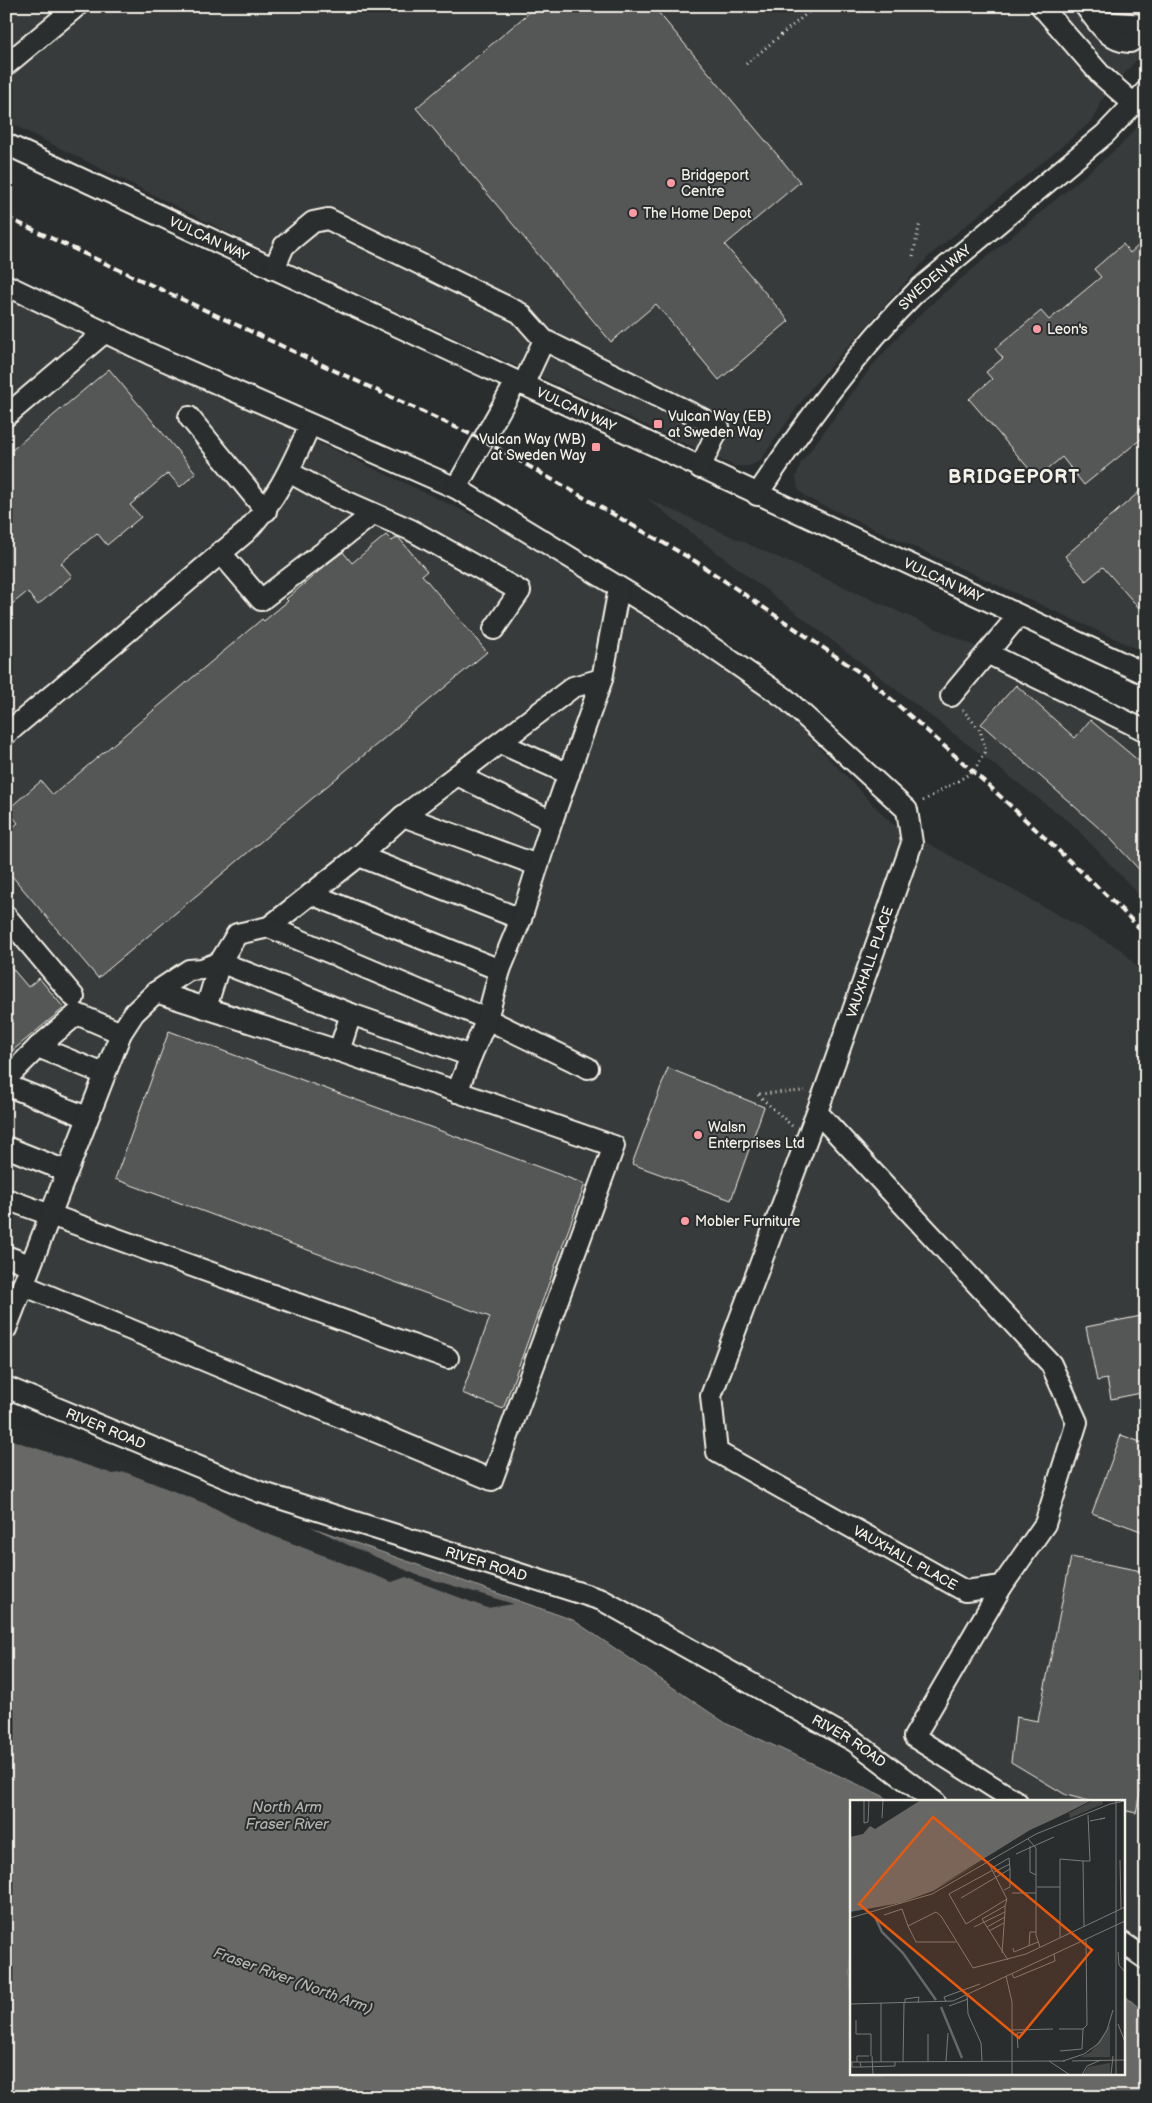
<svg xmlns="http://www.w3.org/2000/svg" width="1152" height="2103" font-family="'Balsamiq Sans',sans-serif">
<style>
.built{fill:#373a3a}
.water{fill:#676866;stroke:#9f9f9a}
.pier{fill:#2a2d2e}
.building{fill:#555756;stroke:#f4f1e8}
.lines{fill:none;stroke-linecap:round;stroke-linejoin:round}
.minor-casing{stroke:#f4f1e8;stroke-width:24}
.path{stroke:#f4f1e8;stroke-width:3;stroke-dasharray:1 4;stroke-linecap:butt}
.minor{stroke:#2a2d2e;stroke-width:20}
.rail{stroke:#f4f1e8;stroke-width:4;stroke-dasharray:8 4;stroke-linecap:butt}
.poi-dot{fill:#ff9aa2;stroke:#2a2d2e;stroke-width:2}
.labels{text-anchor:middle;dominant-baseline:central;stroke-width:4;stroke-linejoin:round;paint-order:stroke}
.poi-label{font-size:14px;fill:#f4f1e8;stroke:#2a2d2e;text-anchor:start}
.street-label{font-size:14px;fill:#f4f1e8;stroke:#2a2d2e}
.water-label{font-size:15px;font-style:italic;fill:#b5b3ae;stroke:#2a2d2e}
.district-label{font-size:19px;font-weight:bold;letter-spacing:1px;fill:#f4f1e8;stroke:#2a2d2e}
.inset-river{fill:none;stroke:#676866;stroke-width:2.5}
.inset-road{fill:none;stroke:#7b7b78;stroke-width:1}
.view{fill:#e8590c;fill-opacity:0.15;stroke:#e8590c;stroke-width:2.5}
.inset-edge{fill:none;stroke:#f4f1e8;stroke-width:2.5}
</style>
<rect width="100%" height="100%" fill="#2a2d2e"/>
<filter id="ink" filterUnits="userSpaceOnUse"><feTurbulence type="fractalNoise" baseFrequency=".02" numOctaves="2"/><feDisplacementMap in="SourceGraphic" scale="10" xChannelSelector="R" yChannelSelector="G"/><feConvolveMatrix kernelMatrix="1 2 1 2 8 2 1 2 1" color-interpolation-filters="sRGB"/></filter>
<g filter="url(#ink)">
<!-- built -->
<g class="built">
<polygon points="6,6 1146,6 1146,49 1100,102 1097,113 1092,121 929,256 811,388 760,461 749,466 734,466 251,244 6,121"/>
<polygon points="1146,117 1146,653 807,498 798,489 796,477 801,463 872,366 906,328 938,298 1121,145"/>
<polygon points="6,279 83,332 479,518 602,586 695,645 781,708 891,823 1122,950 1146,977 1146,1959 1123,1943 1123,1802 935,1802 602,1600 260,1492 6,1387"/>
<polygon points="646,498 1146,723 1146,902 1073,825"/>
</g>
<!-- water -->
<polygon class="water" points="6,1419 573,1620 727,1724 883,1796 890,1802 851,1802 851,2074 1123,2074 1123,1994 1146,2014 1146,2097 6,2097"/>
<!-- pier -->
<polygon class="pier" points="6,1417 298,1520 346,1544 417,1575 514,1604 487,1608 406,1577 392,1582 250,1527 209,1505 125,1472 113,1474 6,1438"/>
<!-- building -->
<g class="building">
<polygon points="537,6 653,6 800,182 725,245 789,321 719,380 656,304 611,342 416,108"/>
<polygon points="1146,239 1146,435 1084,485 1062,457 1037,478 969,399 992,379 986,372 1003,358 995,349 1041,311 1049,320 1101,277 1094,269 1123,244 1130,253"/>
<polygon points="109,369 196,473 180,487 168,473 130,505 141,517 107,545 97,533 61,563 72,576 38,605 27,592 6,609 6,455"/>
<polygon points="1146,486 1146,616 1103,567 1086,581 1065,556"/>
<polygon points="386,535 392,541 398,537 427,571 422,575 487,652 98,978 6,869 6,833 18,823 7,810 41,781 53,795 262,619 264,621 288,601 286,599 331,561 343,552 352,563"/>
<polygon points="1016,685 1075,738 1090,720 1146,767 1146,877 1108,836 981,724"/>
<polygon points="6,961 28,987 39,978 64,1008 6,1056"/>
<polygon points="169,1031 585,1184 503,1409 462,1393 490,1317 115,1179"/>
<polygon points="668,1068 764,1107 731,1200 632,1164"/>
<polygon points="1146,1315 1146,1392 1111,1399 1107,1379 1097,1381 1086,1327"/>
<polygon points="1121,1435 1146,1444 1146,1533 1092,1513"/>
<polygon points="1071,1557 1146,1572 1146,1763 1136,1813 1123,1810 1123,1802 1093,1802 1066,1795 1011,1762 1016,1717 1038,1721"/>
</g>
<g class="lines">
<!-- minor casing -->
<g class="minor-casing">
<g id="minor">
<polyline points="1041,6 1101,75 1135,105"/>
<path d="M1085,6C1097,21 1109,43 1130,42L1146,31"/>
<polyline points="1098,22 1146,25"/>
<polyline points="6,65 77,6"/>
<path id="s1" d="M6,144L1146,674"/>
<polyline points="274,269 284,246 313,222 328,219 520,313 544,340 719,427 700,468"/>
<path id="s2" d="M6,285L150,354L456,488L668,617L785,698L907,810L912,843L825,1090L711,1396L717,1452L965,1591L1002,1586L1045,1524L1077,1422L1051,1364L817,1112"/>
<polyline points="523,385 544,340"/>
<polyline points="6,416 105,332"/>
<polyline points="189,417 266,511"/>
<polyline points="289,472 329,494 411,530 520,591 494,629"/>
<polyline points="456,488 516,382"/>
<path id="s3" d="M757,495C805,423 857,351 918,290L1105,134L1146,91"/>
<polyline points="220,552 261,600 373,514"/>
<polyline points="987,653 1146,731"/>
<polyline points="951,696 1018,616"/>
<path d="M6,734L246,532C278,497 291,467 310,425"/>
<polyline points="500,743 569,774"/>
<polyline points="457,775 552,821"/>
<polyline points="403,816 537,865"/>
<polyline points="359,856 521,919"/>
<polyline points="311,894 500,970"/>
<polyline points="6,916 74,997"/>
<polyline points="269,927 359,856 403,816 573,687 602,679"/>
<polyline points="206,1008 220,962 237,934 269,927 487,1019 588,1068"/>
<polyline points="38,1047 77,1014 121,1033"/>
<polyline points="339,1051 351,1014"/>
<polyline points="6,1079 38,1047 104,1074"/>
<polyline points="6,1085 87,1117"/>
<polyline points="457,1092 471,1056"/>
<polyline points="6,1147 66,1171"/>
<polyline points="6,1199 448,1358"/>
<polyline points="6,1256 30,1265"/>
<polyline points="23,1285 492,1480 614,1146 339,1051 156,992"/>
<polyline points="6,1329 121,1033 134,1013 156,992 189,970 202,969 220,962 351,1014 471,1056 487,1019 500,970 521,919 552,821 602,679 619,588"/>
<path id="s4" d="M6,1387L260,1492L602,1600L854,1741L935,1802"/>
<polyline points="1002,1586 914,1737 1017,1802"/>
<polyline points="1123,1943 1146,1959"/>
</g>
</g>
<!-- path -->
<g class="path">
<polyline points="746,64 816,6"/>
<polyline points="913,256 920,222"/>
<polyline points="923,801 973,772 986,751 980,730 963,710"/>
<polyline points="792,1126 757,1094 805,1091"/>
</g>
<!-- minor -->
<use href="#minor" class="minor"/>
<!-- rail -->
<polyline class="rail" points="6,217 483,440 695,561 865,676 986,783 1119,907 1146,935"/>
</g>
</g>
<!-- markers -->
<g class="poi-dot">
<circle cx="671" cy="183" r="5"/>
<circle cx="633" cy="213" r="5"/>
<circle cx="1037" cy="329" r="5"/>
<rect x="653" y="419" width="10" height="10" rx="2.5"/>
<rect x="591" y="442" width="10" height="10" rx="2.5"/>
<circle cx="698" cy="1135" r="5"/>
<circle cx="685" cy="1221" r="5"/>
</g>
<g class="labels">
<!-- poi labels -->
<g class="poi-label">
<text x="681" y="175">Bridgeport<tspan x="681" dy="16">Centre</tspan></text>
<text x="643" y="213">The Home Depot</text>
<text x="1047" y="329">Leon's</text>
<text x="668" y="416">Vulcan Way (EB)<tspan x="668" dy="16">at Sweden Way</tspan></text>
<text x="586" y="439" text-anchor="end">Vulcan Way (WB)<tspan x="586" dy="16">at Sweden Way</tspan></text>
<text x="708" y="1127">Walsn<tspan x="708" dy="16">Enterprises Ltd</tspan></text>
<text x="695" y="1221">Mobler Furniture</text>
</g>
<!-- street labels -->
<g class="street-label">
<text stroke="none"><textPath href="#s1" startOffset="224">VULCAN WAY</textPath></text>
<text stroke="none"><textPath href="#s3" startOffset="282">SWEDEN WAY</textPath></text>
<text stroke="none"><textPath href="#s1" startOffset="629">VULCAN WAY</textPath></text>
<text stroke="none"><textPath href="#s1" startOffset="1034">VULCAN WAY</textPath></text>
<text transform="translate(870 962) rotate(-71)">VAUXHALL PLACE</text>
<text stroke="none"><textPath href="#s4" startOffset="108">RIVER ROAD</textPath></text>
<text stroke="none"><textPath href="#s2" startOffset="1944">VAUXHALL PLACE</textPath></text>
<text stroke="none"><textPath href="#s4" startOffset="512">RIVER ROAD</textPath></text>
<text stroke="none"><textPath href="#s4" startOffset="918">RIVER ROAD</textPath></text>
</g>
<!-- water labels -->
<g class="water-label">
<text x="287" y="1807">North Arm<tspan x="287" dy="17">Fraser River</tspan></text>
<text transform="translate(293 1981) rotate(20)">Fraser River (North Arm)</text>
</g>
<!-- district labels -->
<g class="district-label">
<text x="1014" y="477">BRIDGEPORT</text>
</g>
</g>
<!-- overview -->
<g transform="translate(850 1800)">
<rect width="275" height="275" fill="#2a2d2e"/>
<path d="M244,0H252L253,4L220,18L219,13ZM260,225V257H230L241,252ZM260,263V275H233L238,267Z" fill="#444645"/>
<path d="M71,0H242L191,26L83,91L50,103L0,112V37L13,34L20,26L25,29Z" fill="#676866"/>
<path d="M215,14L217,16L192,27L88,87L180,30Z" fill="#2a2d2e"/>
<path class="inset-river" d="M25,117L32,132L53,153L86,200M91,207L112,258"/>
<path class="inset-road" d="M14,0V23L18,22L19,0M266,0V275M32,18L33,0M240,21L255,18L250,19M178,39L186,48V135L190,147M180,46V72L186,75M166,54L204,37M270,60L271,109M138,62L157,99L155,106L132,119L158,160M143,70L99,94L116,124L157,99M144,72L160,64M187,87H210M154,90L160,87V69M162,93H186M111,98L160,69L159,58L142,68M34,115L52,109L58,126M0,118L82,94L186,34L260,4L275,1M124,127L155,112V106M137,127L155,117M234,127L233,61H240L238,15M139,131L154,123M210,137V59L233,61M106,142H66L58,126L86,112L91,116L123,168L176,154L275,107M179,146L180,132H186M163,148L164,152L188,142M268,152L269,165L275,172M152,153L155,112M162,174L164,178L205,161L204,154M156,176L162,202V275M117,195L118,214L131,243L132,261M96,202L94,197L130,184M55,203V199L69,197L68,203M0,204L103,201L275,121M99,206L118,199M6,220V234H21V256M268,224L275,242M209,229H233L237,225L236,139M162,230L203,229M78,234V261M168,248L167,233L175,232M210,251L232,249L233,229M22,256L23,275M96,261L98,233M199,261L220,275M213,261L234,254L249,243L257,230L263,210M222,261L275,260M0,262L215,261M2,262V267H11L10,262M7,262V256H19M31,262V203M53,262L54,203M11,267L45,266V262M232,275L237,266L251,260M261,275L263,256"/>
<path class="view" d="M83,17L242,150L169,238L9,104Z"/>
<rect width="275" height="275" class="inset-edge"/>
</g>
<!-- margin -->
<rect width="1152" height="2103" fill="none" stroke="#2a2d2e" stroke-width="25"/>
<rect x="12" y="12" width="1127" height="2078" fill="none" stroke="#f4f1e8" stroke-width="2" filter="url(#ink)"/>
</svg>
